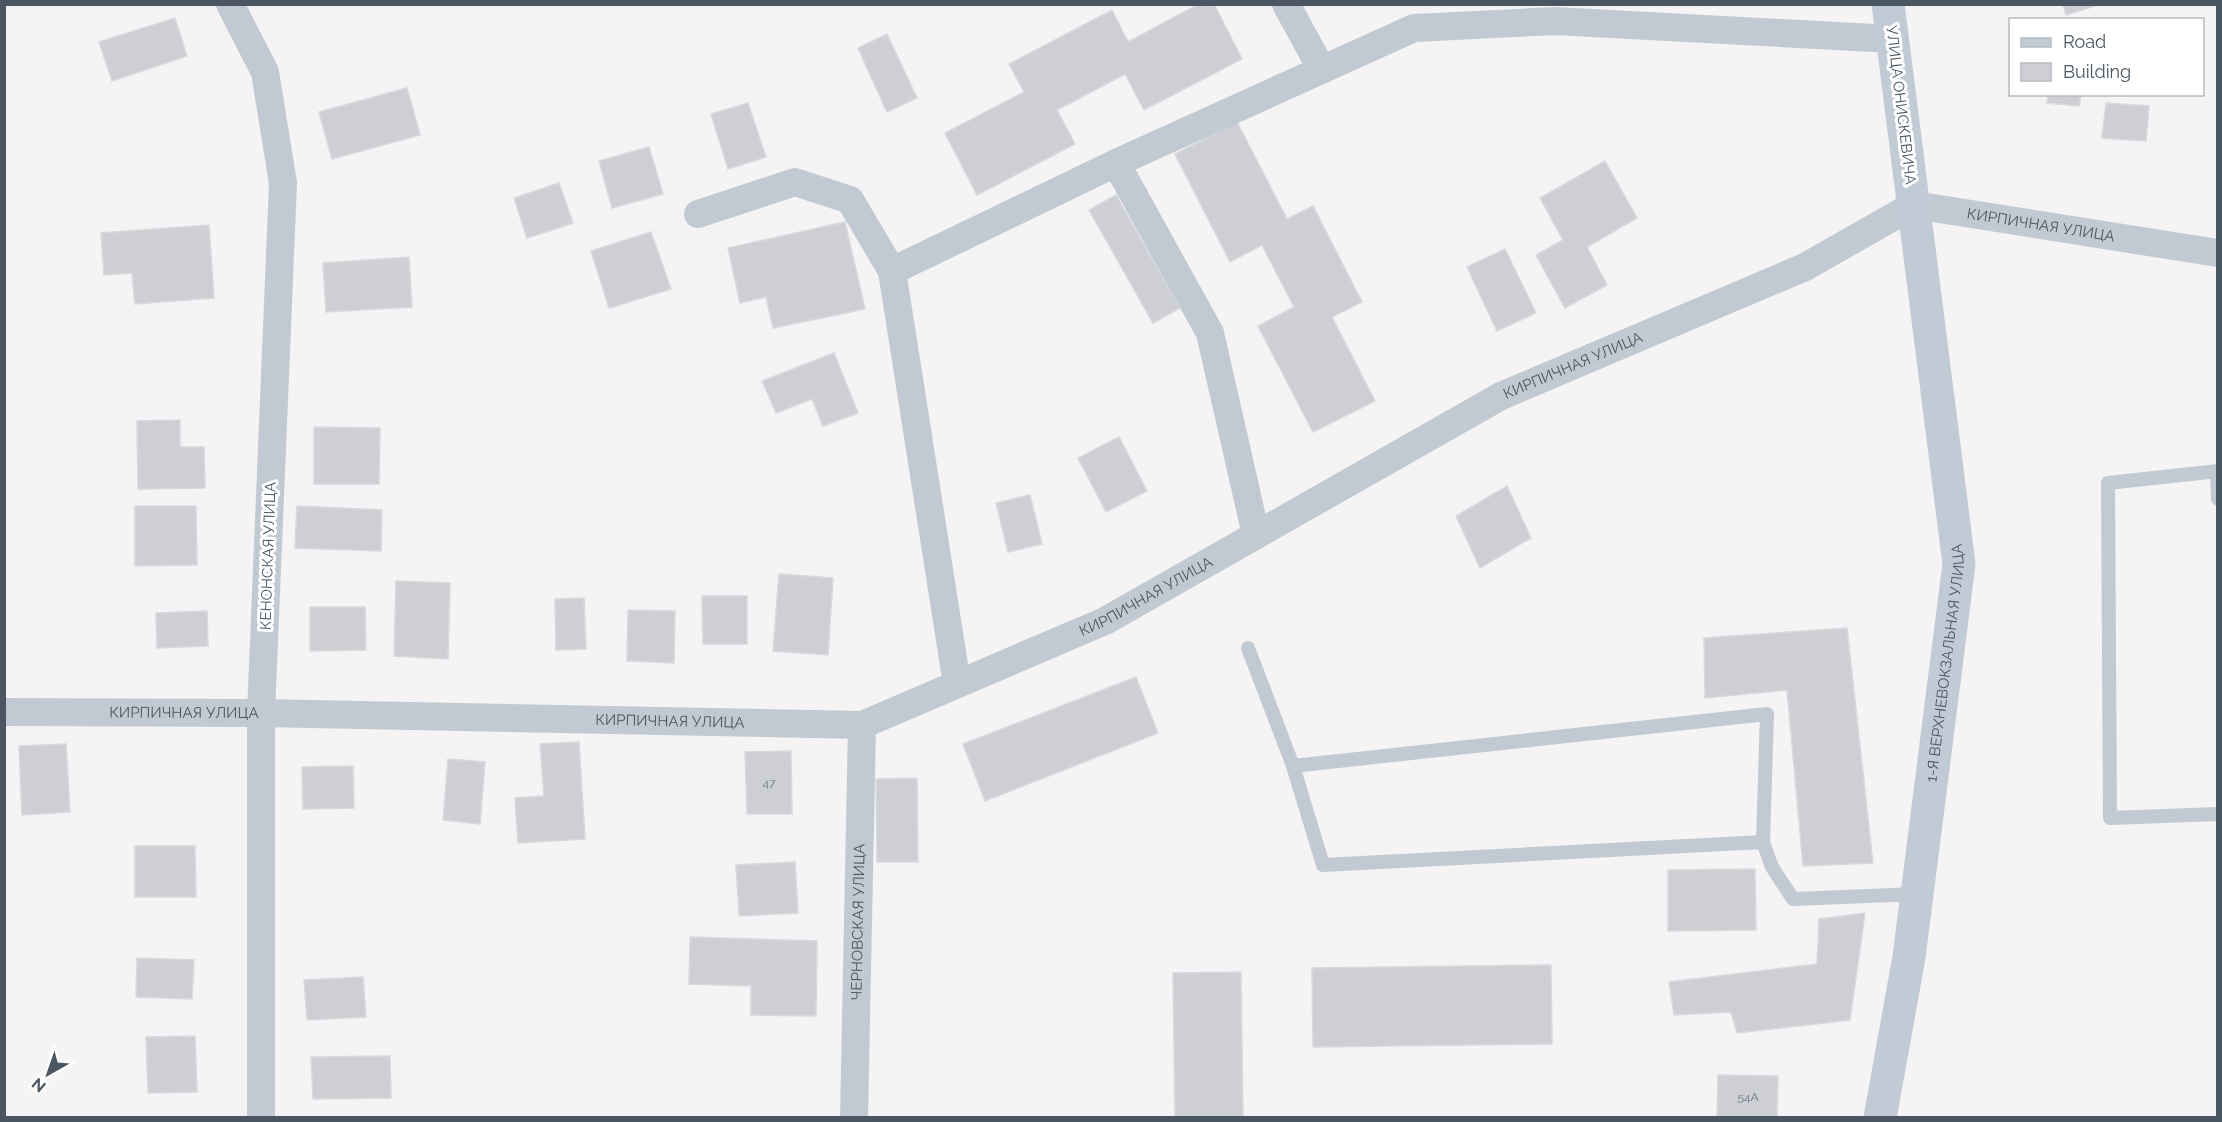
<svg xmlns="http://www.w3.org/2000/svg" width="2222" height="1122" font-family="Raleway,sans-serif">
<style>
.building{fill:#cdcfd5;stroke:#d7d9de;stroke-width:1.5}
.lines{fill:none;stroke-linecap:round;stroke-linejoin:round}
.lane{stroke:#c1cad2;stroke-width:14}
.street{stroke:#c1cad2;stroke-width:28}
.secondary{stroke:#c1cbd6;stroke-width:33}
.labels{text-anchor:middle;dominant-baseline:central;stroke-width:6;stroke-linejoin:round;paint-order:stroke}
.number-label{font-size:12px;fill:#6b747e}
.street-label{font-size:15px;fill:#4a5661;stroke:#fff}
</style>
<rect width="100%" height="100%" fill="#f5f3f3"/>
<!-- building -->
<g class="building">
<polygon points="1199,4 1214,4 1242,59 1144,110 1125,74 1057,110 1075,144 977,195 945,133 1024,92 1009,64 1112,10 1128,42"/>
<polygon points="2063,4 2101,4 2066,15"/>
<polygon points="175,18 187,56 112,81 99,42"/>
<polygon points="887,34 917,98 887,112 858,48"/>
<polygon points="407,88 420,135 332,159 319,112"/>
<polygon points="2048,94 2081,94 2079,106 2047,103"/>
<polygon points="748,103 766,157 728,169 711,114"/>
<polygon points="2106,103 2149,106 2146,141 2102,138"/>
<polygon points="1237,122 1287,219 1313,206 1362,302 1332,317 1375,401 1313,432 1258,326 1294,307 1262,245 1230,262 1175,154"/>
<polygon points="649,147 663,194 612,208 599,161"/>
<polygon points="1605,161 1637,218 1587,247 1607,285 1565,308 1536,255 1563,240 1540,198"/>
<polygon points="559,183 573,223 527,238 514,198"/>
<polygon points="1116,195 1180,308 1153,323 1089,210"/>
<polygon points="845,222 865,309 773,328 766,297 740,303 728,248"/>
<polygon points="209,225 214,298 135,304 132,273 104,275 101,233"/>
<polygon points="651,232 671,289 609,308 591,251"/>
<polygon points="1505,249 1536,313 1497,331 1467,267"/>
<polygon points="409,257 412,307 326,312 323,263"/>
<polygon points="834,353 858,413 823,426 812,399 776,413 762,381"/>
<polygon points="180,420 180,447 204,447 205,488 138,489 137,421"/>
<polygon points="314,427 380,428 379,484 314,484"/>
<polygon points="1119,437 1147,491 1106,512 1078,458"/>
<polygon points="1507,486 1531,538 1480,568 1456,516"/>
<polygon points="1030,495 1042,544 1008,552 996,503"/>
<polygon points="135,506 196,506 197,565 135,566"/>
<polygon points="297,506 382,510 381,551 295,548"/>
<polygon points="779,574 833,578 828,655 773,651"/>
<polygon points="396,581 450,583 448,659 394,656"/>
<polygon points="702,596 747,596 747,644 703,644"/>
<polygon points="584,598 586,649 556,650 555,599"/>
<polygon points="310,607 365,607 366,650 310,651"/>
<polygon points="628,610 675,611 674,663 627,661"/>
<polygon points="207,611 208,646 157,648 156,613"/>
<polygon points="1847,628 1873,863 1803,866 1787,690 1705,698 1704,638"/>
<polygon points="1136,677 1158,733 985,801 963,744"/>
<polygon points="579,742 585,839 518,843 515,798 544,796 540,744"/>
<polygon points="66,744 70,812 22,815 19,746"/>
<polygon points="791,751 792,814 747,814 745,752"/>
<polygon points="448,759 485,762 480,824 443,820"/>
<polygon points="353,766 354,808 303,809 302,767"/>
<polygon points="917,778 918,862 877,862 876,779"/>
<polygon points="135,846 195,846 196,897 135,897"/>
<polygon points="795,862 798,913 739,916 736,865"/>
<polygon points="1755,869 1756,930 1668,931 1668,870"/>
<polygon points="1865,913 1850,1020 1737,1033 1731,1012 1674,1015 1669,982 1817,964 1819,919"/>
<polygon points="690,937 817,941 816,1016 751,1015 751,986 689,984"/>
<polygon points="137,958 194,960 192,999 136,997"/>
<polygon points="1551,965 1552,1044 1313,1047 1312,968"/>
<polygon points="1241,972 1243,1118 1175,1118 1173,973"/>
<polygon points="363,977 366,1017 307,1020 304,980"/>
<polygon points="195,1036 197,1092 148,1093 146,1037"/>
<polygon points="390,1056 391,1098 313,1099 311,1057"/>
<polygon points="1718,1075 1778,1076 1777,1118 1717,1118"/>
</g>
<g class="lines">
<!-- lane -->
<g class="lane">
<polyline points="2217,471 2218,499"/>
<polyline points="2218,471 2108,483 2110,818 2218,814"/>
<polyline points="1248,648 1293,766 1323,865 1763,842 1772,867 1793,899 1917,894"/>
<polyline points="1293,766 1767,714 1763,842"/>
</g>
<!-- street -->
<g class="street">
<polyline points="230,4 265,72 283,183 261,713 261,1118"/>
<polyline points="1286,4 1322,70"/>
<polyline points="1116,163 1210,333 1256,535"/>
<polyline points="698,214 795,182 850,200 892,271 957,684"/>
<polyline points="892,271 1116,163 1414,28 1555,21 1893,39"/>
<path id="s1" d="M4,712L261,713L862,725L1105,621L1501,396L1805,267L1914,205L2218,253"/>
<path id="s2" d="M854,1118L862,725"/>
</g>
<!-- secondary -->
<path class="secondary" id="s3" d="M1880,1118L1909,957L1959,564L1888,4"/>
</g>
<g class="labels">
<!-- number labels -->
<g class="number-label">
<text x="769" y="783">47</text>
<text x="1748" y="1097">54А</text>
</g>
<!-- street labels -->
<g class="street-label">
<text transform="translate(1901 105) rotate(83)">УЛИЦА ОНИСКЕВИЧА</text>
<text stroke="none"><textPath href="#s1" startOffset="2162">КИРПИЧНАЯ УЛИЦА</textPath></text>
<text stroke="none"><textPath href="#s1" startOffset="1656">КИРПИЧНАЯ УЛИЦА</textPath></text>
<text transform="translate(268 556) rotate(-88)">КЕНОНСКАЯ УЛИЦА</text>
<text stroke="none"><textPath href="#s1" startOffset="1170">КИРПИЧНАЯ УЛИЦА</textPath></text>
<text stroke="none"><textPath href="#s3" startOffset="460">1-Я ВЕРХНЕВОКЗАЛЬНАЯ УЛИЦА</textPath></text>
<text stroke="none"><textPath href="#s1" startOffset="180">КИРПИЧНАЯ УЛИЦА</textPath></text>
<text stroke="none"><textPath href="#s1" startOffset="666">КИРПИЧНАЯ УЛИЦА</textPath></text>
<text stroke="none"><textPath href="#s2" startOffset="196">ЧЕРНОВСКАЯ УЛИЦА</textPath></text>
</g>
</g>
<!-- border -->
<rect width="2222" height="1122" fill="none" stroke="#4a5661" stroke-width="12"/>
<!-- legend -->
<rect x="2009" y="18" width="195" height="78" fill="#ffffff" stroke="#b7bbc0" stroke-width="1.5"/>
<rect x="2021" y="38" width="30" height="9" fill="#c1cbd6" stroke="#b7bbc0" stroke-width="1.5"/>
<text x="2063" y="48" font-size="18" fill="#4a5661">Road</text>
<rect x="2021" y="63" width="30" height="18" fill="#cdcfd5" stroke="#b7bbc0" stroke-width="1.5"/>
<text x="2063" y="78" font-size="18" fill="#4a5661">Building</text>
<!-- north arrow -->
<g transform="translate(48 1074) rotate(220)" stroke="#ffffff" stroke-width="4.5" paint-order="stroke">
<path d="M0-4.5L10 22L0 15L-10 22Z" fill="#4a5661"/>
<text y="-9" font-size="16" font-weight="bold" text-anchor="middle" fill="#4a5661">N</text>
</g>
</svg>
